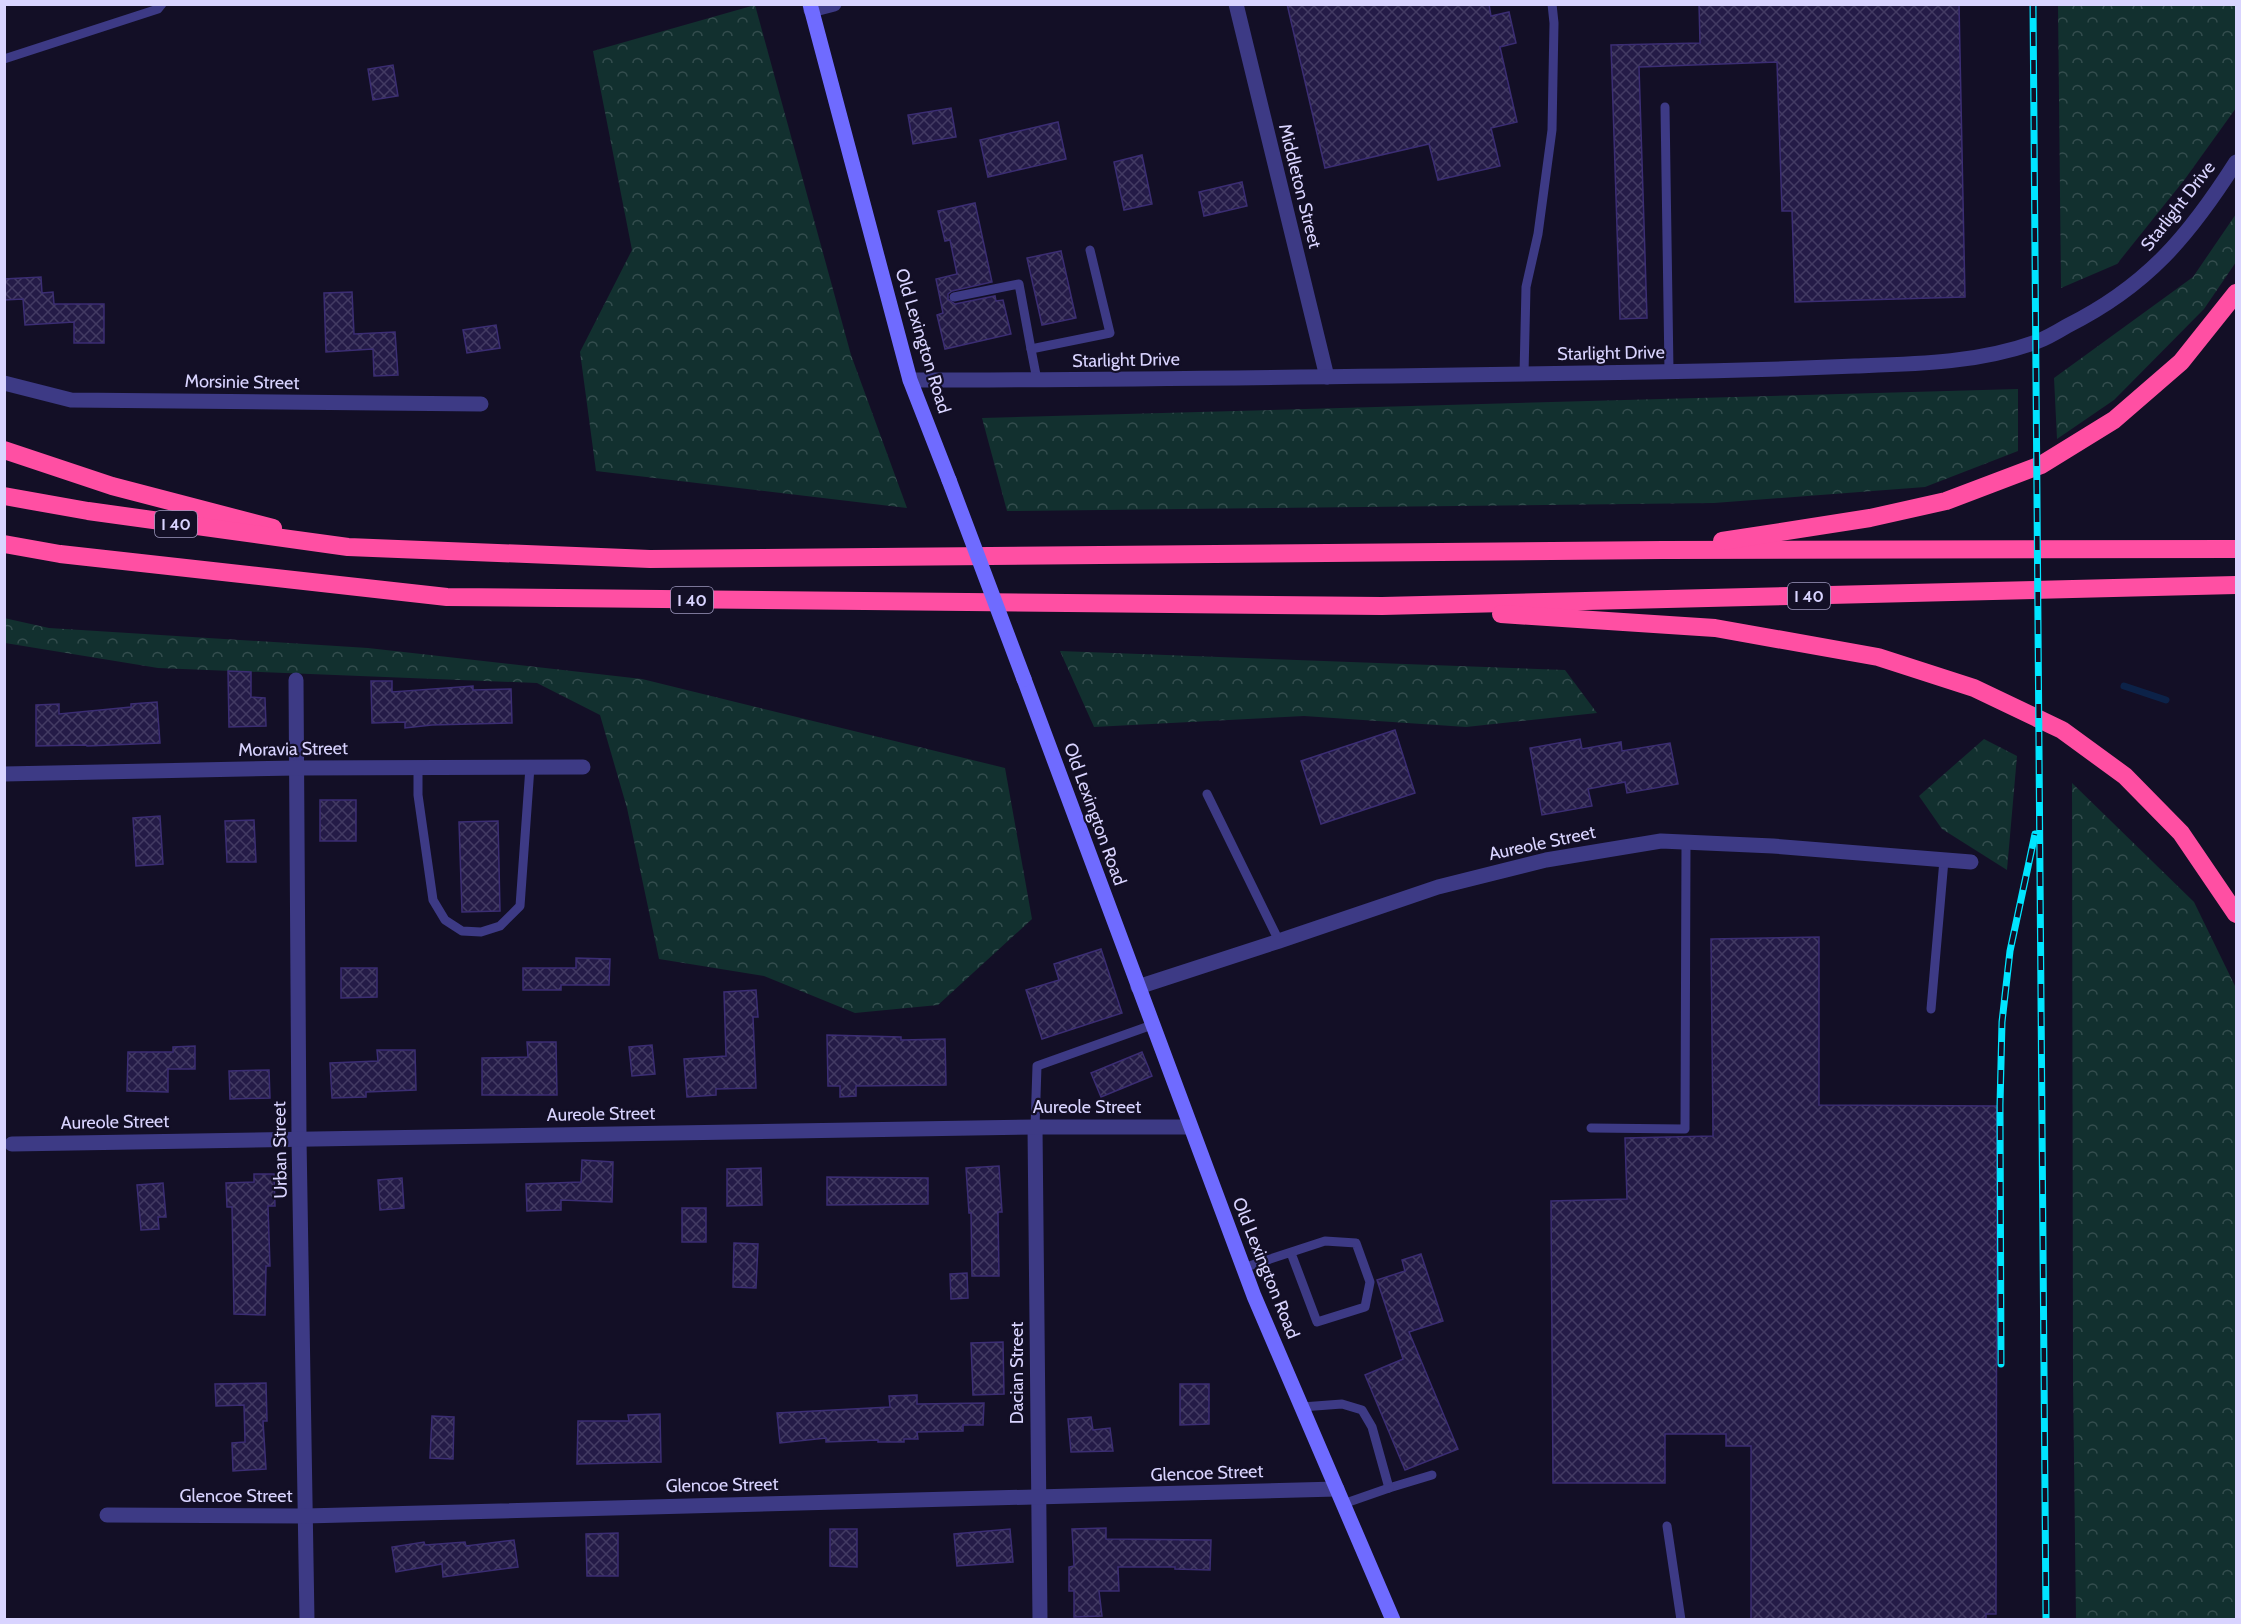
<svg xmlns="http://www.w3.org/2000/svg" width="2241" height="1624" font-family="Cabin,sans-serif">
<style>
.forest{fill:url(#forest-crowns)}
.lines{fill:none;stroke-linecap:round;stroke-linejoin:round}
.stream{stroke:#0c2248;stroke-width:7}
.building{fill:url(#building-cross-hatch);stroke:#3b2d73;stroke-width:1.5}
.service{stroke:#3d3a85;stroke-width:9}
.minor{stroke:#3d3a85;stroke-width:15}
.secondary{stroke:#6f6bff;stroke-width:15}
.motorway{stroke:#ff4fa3;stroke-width:18}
.rail-casing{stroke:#00e5ff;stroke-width:7}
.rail{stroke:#130f26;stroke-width:4.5;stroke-dasharray:14;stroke-linecap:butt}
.secondary-bridge{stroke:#6f6bff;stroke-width:15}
.labels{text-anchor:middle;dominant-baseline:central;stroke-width:4.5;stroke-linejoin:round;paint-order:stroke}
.shield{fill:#130f26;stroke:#9e99be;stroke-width:1.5}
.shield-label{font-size:16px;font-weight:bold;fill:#d9d4ff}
.street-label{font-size:18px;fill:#d9d4ff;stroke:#130f26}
</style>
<defs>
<pattern id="forest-crowns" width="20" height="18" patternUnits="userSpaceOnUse" patternTransform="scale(1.5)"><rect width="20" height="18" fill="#12302f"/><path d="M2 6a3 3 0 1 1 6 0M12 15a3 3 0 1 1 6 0" fill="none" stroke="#344d4e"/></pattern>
<pattern id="building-cross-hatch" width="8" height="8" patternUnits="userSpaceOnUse" patternTransform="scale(1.5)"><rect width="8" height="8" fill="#241b47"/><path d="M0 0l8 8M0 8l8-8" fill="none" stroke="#433b63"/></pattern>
</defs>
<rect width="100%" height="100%" fill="#130f26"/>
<!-- forest -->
<g class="forest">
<polygon points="755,5 851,355 907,508 596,471 580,352 632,250 593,51"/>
<polygon points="2058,5 2236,5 2236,108 2185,179 2117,264 2061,288"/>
<polygon points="2236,214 2236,262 2204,309 2114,400 2057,439 2054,378 2193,277"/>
<polygon points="2018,389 2018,451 1925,487 1714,503 1007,511 982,418"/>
<polygon points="4,618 49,628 368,648 642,679 1005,768 1032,919 938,1005 855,1013 764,976 659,959 627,808 600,715 537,683 158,668 5,643"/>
<polygon points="1060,651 1565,670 1597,713 1466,727 1304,716 1094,727"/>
<polygon points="1984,739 2017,756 2007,870 1942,829 1919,796"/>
<polygon points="2072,783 2194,902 2236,988 2236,1619 2076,1619 2073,1380"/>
</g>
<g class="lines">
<!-- stream -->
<polyline class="stream" points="2124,686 2166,700"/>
</g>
<!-- building -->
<g class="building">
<polygon points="1287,4 1489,4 1491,16 1509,12 1516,43 1500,47 1517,122 1491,128 1500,166 1438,180 1429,144 1325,168"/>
<polygon points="1699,4 1959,4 1965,297 1795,302 1792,211 1782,211 1777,62 1639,67 1647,318 1620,319 1611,45 1700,43"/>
<polygon points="393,65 398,96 373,100 368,69"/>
<polygon points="951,108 956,137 913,144 908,115"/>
<polygon points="1058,122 1066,159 988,177 980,140"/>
<polygon points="1142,155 1152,204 1124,210 1114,162"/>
<polygon points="1242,182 1247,206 1204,216 1199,192"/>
<polygon points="975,203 992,282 952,291 948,294 948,299 955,304 995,296 996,301 1003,300 1011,334 945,349 937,315 943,313 936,279 957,274 950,240 945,241 938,211"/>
<polygon points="1061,251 1076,318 1042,325 1027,258"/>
<polygon points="41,277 42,293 53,292 54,304 104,304 104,343 74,343 74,322 25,325 23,299 4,300 4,279"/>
<polygon points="352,292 354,334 395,332 398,375 374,376 373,349 326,352 324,293"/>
<polygon points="496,325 500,348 467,353 463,330"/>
<polygon points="228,671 251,672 251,697 265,698 266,726 229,727"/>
<polygon points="371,681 392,681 392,692 473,686 473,690 511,689 512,723 432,725 405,728 405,722 372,723"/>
<polygon points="157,702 160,743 87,746 86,745 36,746 36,705 59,704 59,714 131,707 131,704"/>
<polygon points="1395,730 1415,793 1321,824 1301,761"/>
<polygon points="1580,739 1582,749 1621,742 1622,751 1670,743 1678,784 1627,793 1625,782 1588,789 1592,806 1542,815 1530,748"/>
<rect x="320" y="800" width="36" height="41"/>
<polygon points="160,816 163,864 136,866 133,818"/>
<polygon points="254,820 256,862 227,862 225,821"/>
<polygon points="498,821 500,911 462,912 459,822"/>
<polygon points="1819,937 1819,1105 1997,1106 1996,1614 1986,1614 1986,1620 1751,1620 1751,1446 1726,1446 1726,1434 1665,1434 1665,1483 1553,1483 1551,1201 1627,1199 1625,1138 1713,1136 1711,939"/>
<polygon points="1101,949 1122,1013 1042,1039 1026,990 1059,980 1054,964"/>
<polygon points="576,958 610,959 609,985 561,985 561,990 523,990 523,968 576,968"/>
<polygon points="341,968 377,968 377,997 341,998"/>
<polygon points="756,990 758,1017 753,1017 756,1088 716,1089 716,1095 687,1097 684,1059 726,1056 724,992"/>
<polygon points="827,1035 901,1037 901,1040 945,1039 946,1085 856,1086 856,1096 840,1097 840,1086 828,1086"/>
<polygon points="527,1042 556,1042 557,1095 482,1095 482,1058 528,1057"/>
<polygon points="652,1045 655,1074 632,1076 629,1047"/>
<polygon points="195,1046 195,1069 168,1069 168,1092 127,1091 128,1052 173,1052 173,1047"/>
<polygon points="377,1050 415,1050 416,1090 366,1092 366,1097 332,1098 330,1063 378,1061"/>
<polygon points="1142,1052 1152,1076 1101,1097 1091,1073"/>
<polygon points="269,1070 270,1098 230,1099 229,1071"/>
<polygon points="582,1160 613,1162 612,1202 561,1200 561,1210 527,1211 526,1184 581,1182"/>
<polygon points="999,1166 1002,1212 998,1212 999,1276 972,1276 971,1213 969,1213 966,1168"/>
<polygon points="761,1168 762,1205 727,1206 727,1169"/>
<polygon points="254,1174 274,1174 275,1206 268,1206 270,1266 266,1266 265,1315 234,1314 232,1207 227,1207 226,1183 254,1182"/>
<polygon points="827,1177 928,1178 928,1204 827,1205"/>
<polygon points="402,1178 404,1208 380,1210 378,1180"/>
<polygon points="163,1183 166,1217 158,1217 159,1229 141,1230 137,1185"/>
<rect x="682" y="1208" width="24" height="34"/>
<polygon points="734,1243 758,1244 756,1288 733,1287"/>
<polygon points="1421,1254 1443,1321 1409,1332 1458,1449 1405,1470 1365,1375 1403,1359 1377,1280 1405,1271 1402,1260"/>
<polygon points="967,1273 968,1298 951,1299 950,1274"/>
<polygon points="1003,1342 1004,1394 973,1395 971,1343"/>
<polygon points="266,1383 267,1421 263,1421 266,1469 233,1471 232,1443 245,1442 244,1405 216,1406 215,1384"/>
<polygon points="1180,1384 1209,1384 1209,1424 1180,1425"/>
<polygon points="917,1395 917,1404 984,1403 983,1425 963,1425 963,1431 917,1432 918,1439 904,1439 904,1442 878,1442 878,1440 826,1442 826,1438 780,1443 777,1413 890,1407 889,1396"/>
<polygon points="660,1414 661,1462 577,1464 578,1421 629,1421 628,1415"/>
<polygon points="432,1416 454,1417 453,1459 430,1458"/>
<polygon points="1091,1417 1093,1430 1110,1428 1113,1451 1071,1452 1068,1419"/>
<polygon points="1106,1528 1106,1539 1211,1540 1210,1570 1175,1569 1175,1567 1118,1567 1119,1591 1099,1591 1102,1616 1074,1617 1074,1591 1069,1591 1069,1567 1074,1566 1072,1529"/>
<polygon points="830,1529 857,1529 857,1567 830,1566"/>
<polygon points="1010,1529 1013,1562 957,1566 954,1534"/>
<polygon points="618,1533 618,1576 587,1576 586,1534"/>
<polygon points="514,1540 518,1567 443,1577 442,1564 396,1572 392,1547 424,1542 425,1545 465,1542 466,1546"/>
</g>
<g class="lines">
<!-- service -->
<g class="service">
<polyline points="4,59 158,9 162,4"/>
<polyline points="1665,107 1669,371"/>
<polyline points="954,297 1019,284 1031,349"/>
<polyline points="1524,374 1526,287 1538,234 1552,130 1554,23 1552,4"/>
<polyline points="1037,380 1031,349 1110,333 1090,250"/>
<polyline points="418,767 418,795 433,900 445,920 462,931 481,932 500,926 520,906 530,767"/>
<polyline points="1207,794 1279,941"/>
<polyline points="1931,1009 1944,860"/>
<polyline points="1035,1127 1037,1066 1152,1025"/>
<polyline points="1591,1128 1685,1129 1686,842"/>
<polyline points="1243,1268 1325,1241 1356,1243 1370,1282 1365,1307 1317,1322 1291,1253"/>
<polyline points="1302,1407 1342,1404 1362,1410 1372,1427 1389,1488 1432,1475"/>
<polyline points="1343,1504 1389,1488"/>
<polyline points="1667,1526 1681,1620"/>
</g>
<!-- minor -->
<g class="minor">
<polyline points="1236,4 1327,377"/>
<polyline points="811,10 834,4"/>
<path d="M910,380C1157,380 1404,376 1651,372C1719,371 1787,369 1855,366C1916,364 1978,363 2036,342C2047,338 2057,332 2067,326C2147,286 2189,236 2236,162"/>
<polyline points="4,383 71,400 481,404"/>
<polyline points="296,680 299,1138 307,1620"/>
<polyline points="4,774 296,768 583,767"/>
<polyline points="1138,987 1279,941 1438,887 1546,860 1661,841 1773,846 1971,862"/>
<polyline points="1035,1127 1040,1620"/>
<polyline points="12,1144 1035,1127 1190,1127"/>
<polyline points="107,1515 305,1516 1337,1489"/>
</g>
<!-- secondary -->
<g class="secondary">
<polyline points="810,4 910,380 949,480"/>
<polyline points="1024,679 1254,1296 1393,1620"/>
</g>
<!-- motorway -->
<g class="motorway">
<polyline points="4,450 112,486 273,528"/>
<polyline points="4,496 88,511 348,547 650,559 1663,550 2236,549"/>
<polyline points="1722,541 1870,518 1946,501 2041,465 2114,420 2181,362 2236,293"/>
<polyline points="4,544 60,554 447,597 1382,606 2236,585"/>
<polyline points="1501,614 1715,628 1878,657 1974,688 2062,730 2125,776 2181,833 2236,914"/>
</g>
<!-- rail casing -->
<g class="rail-casing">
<g id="rail">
<polyline points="2033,4 2046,1620"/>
<polyline points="2001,1364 2000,1105 2002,1022 2010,951 2035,834"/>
</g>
</g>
<!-- rail -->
<use href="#rail" class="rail"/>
<!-- secondary-bridge -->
<polyline class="secondary-bridge" points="949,480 1024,679"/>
</g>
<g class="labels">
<!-- shield labels -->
<g class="shield">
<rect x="155" y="511" width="42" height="26" rx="4.5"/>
<rect x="1788" y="583" width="42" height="26" rx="4.5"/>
<rect x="671" y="587" width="42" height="26" rx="4.5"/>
</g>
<g class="shield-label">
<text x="176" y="524">I 40</text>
<text x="1809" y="596">I 40</text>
<text x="692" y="600">I 40</text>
</g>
<!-- street labels -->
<g class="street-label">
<text transform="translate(1300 186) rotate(76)">Middleton Street</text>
<text transform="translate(2178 206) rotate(-52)">Starlight Drive</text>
<text transform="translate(923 341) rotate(73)">Old Lexington Road</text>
<text transform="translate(1611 353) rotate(-1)">Starlight Drive</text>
<text transform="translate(1126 360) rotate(-1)">Starlight Drive</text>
<text transform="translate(242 382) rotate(1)">Morsinie Street</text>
<text transform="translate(293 749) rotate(-1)">Moravia Street</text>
<text transform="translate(1095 814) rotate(70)">Old Lexington Road</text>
<text transform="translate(1542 843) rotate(-12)">Aureole Street</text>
<text x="1087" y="1107">Aureole Street</text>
<text transform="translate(601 1114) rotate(-1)">Aureole Street</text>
<text transform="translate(115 1122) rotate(-1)">Aureole Street</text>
<text transform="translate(280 1150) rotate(-91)">Urban Street</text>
<text transform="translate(1266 1268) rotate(68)">Old Lexington Road</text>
<text transform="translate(1017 1373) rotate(-90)">Dacian Street</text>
<text transform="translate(1207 1473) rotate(-2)">Glencoe Street</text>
<text transform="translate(722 1485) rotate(-1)">Glencoe Street</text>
<text x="236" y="1496">Glencoe Street</text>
</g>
</g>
<!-- border -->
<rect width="2241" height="1624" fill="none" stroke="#d9d4ff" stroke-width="12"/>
</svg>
